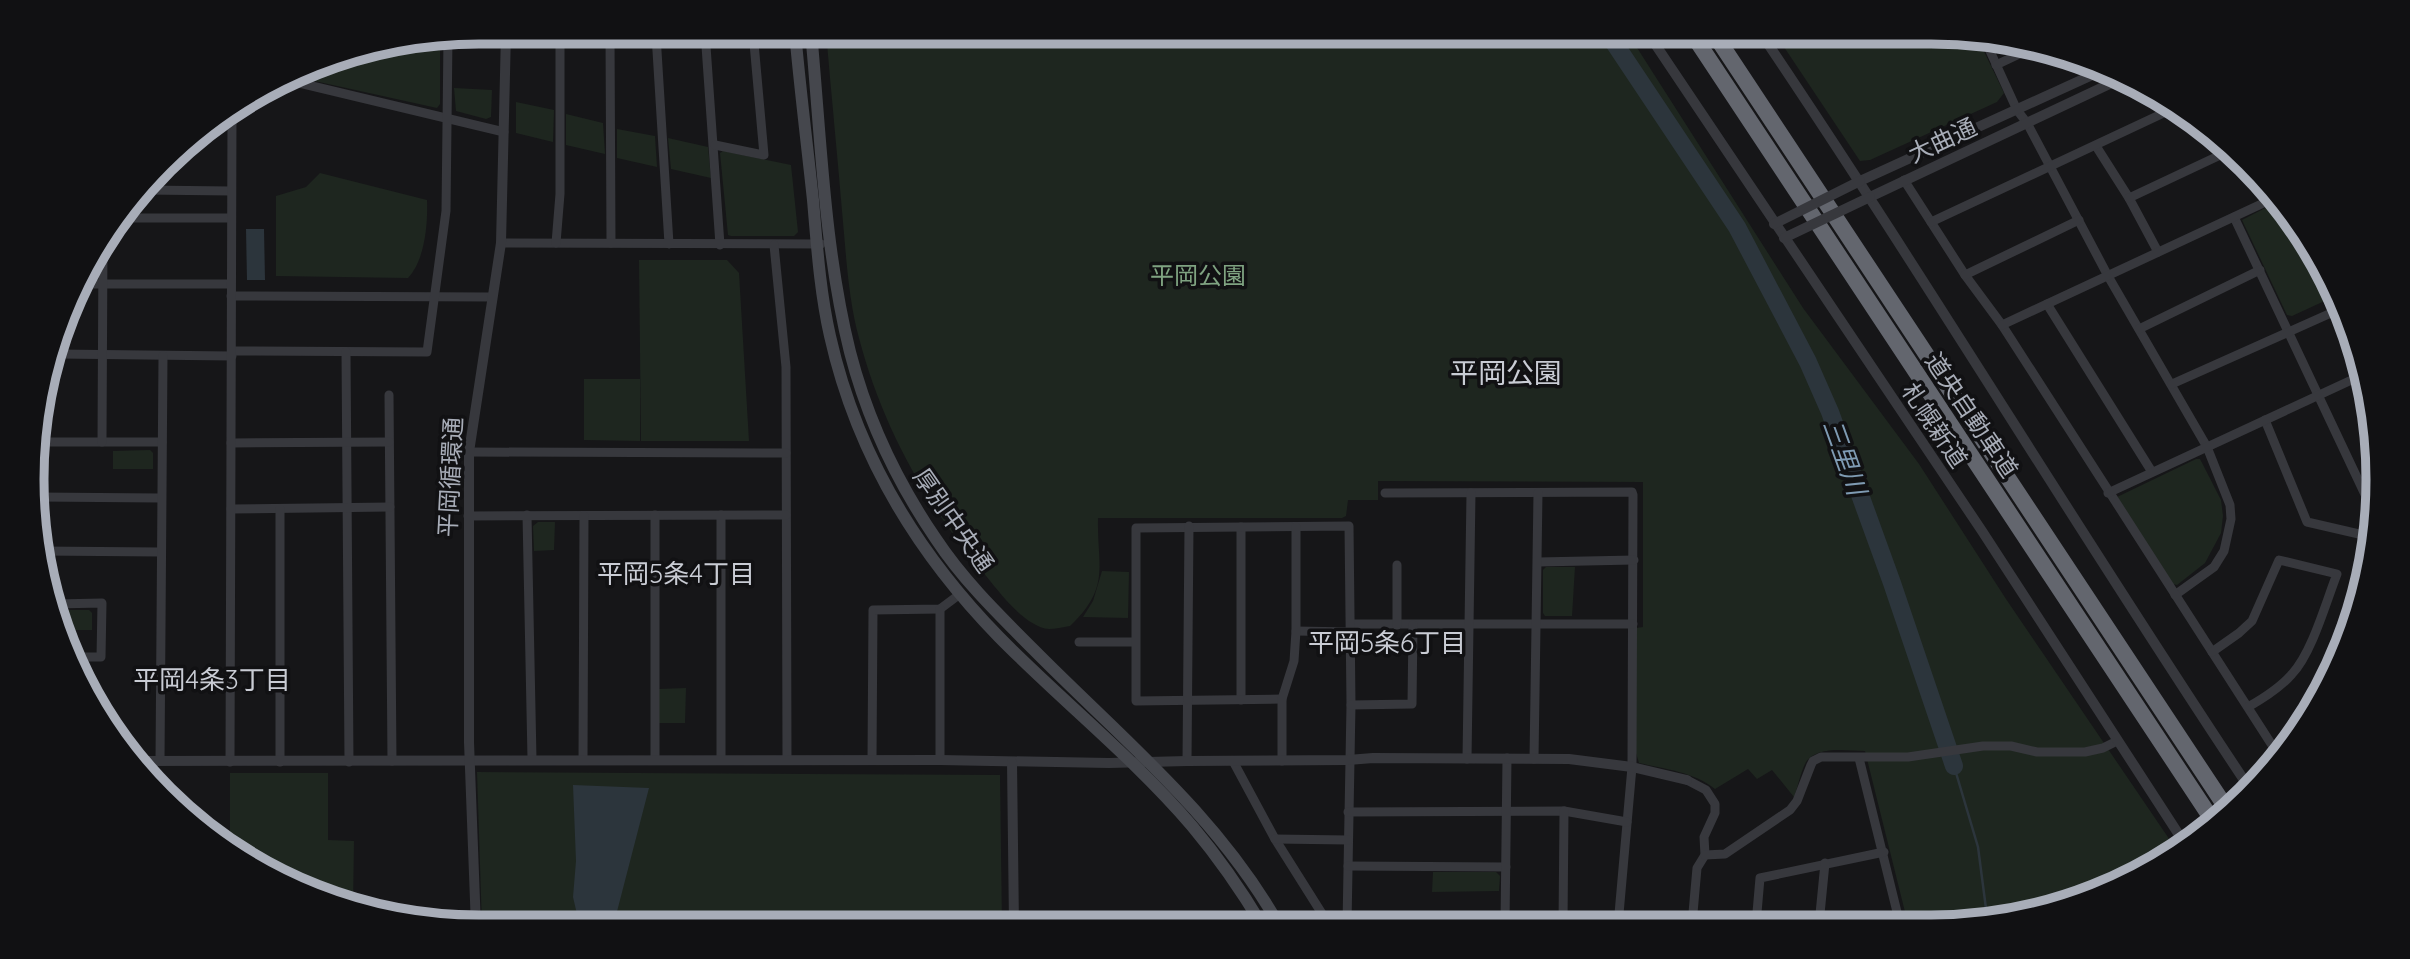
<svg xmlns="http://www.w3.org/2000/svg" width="2410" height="959" font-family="Quicksand,'Noto Sans JP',sans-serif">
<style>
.green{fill:#1e261f}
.water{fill:#2c353c}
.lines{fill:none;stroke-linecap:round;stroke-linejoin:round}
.stream{stroke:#2c353c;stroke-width:2.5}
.river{stroke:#2c353c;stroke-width:18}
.minor{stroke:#37383d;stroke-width:9}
.tertiary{stroke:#37383d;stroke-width:10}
.secondary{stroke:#45474d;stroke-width:12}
.motorway{stroke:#63666e;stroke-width:16}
.tertiary-bridge{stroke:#37383d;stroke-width:10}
.labels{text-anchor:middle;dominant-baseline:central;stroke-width:7;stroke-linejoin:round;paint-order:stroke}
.street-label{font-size:24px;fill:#a8adb8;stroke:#111113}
.park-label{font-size:24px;fill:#7fa381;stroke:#111113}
.water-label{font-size:26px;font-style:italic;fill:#7f9bb3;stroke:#111113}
.neighbourhood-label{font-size:26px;fill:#c9ccd4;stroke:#111113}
.quarter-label{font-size:28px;fill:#c9ccd4;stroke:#111113}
.rim{fill:none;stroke:#a8adb8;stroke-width:9}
</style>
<rect width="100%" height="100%" fill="#161618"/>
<!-- green -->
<g class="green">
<path d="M826,32H1627L1803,308L1919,464L2006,599L2176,849L2128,881L1989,924H1908L1865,751C1847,751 1815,745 1805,764C1800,774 1798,787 1794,797L1772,770L1757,779L1748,769L1715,789C1694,772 1665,769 1639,763L1636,753V628L1643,627V482L1378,481V500H1348L1346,516L1342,518H1098C1097,567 1111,587 1070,626C1063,627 1055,629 1049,629C1024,627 997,589 982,571C925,504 881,423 859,338C848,298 846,253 842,211C837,151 831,92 826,32Z"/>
<polygon points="1774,32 1930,32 1978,39 2004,93 1997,102 1870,160 1860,161"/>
<polygon points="440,38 440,104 437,108 310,80 307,72 335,55"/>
<polygon points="454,88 492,90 491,117 486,119 456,111"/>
<polygon points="516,102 554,110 553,142 516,133"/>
<polygon points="566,114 603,123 605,154 566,145"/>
<polygon points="617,129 655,136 657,167 617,158"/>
<polygon points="668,138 708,147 711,178 671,169"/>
<polygon points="723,151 791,165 798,232 794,236 731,236 728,235 720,153"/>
<path d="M320,173L427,200C428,224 425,260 408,278L276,276V196L306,187Z"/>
<polygon points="2273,204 2317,261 2333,294 2331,298 2292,316 2287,315 2242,220"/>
<polygon points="639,260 727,260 739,273 749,441 641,441"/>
<polygon points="584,379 640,379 640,441 584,440"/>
<polygon points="150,450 153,453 153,469 113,469 113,451"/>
<polygon points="2196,459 2200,459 2221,500 2223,516 2221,533 2205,563 2177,585 2173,584 2117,497"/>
<polygon points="538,522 555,522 554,550 534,551 533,526"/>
<polygon points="1546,567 1575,567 1572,616 1545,616 1543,613 1543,570"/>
<polygon points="1102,571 1129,572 1128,618 1083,617 1093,601"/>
<polygon points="67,610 89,610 92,613 92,630 67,630"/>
<polygon points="686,688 685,723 658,723 659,689"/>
<polygon points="477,772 1000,775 1002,926 482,927"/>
<polygon points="230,773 328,773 328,840 354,841 353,907 336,904 225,845 230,844"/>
<polygon points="1433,872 1496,872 1500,876 1499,891 1432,892"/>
</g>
<!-- water -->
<g class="water">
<polygon points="246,229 264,229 265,280 247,280"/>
<polygon points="573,785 649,788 613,927 580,927 573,897 576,861"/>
</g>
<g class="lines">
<!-- stream -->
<polyline class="stream" points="1954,766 1978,847 1988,924"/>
<!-- river -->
<polyline class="river" points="1607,32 1737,227 1808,362 1830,412 1892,583 1954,766"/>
<!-- minor -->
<g class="minor">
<polyline points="705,32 720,245"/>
<polyline points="506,34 795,34"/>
<polyline points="610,35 611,243"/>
<polyline points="656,35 669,244"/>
<polyline points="1985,40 2017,110 2027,123 2108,276 2207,447 2230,505 2231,519 2224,551 2214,567 2175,595"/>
<polyline points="1996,65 2032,48"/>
<polyline points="291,81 504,132"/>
<polyline points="219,123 232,123"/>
<polyline points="715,145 764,155 753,32"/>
<polyline points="2096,146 2129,198 2158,252"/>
<polyline points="1904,180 1965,275 2002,325 2279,756"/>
<polyline points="145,190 231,191"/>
<polyline points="2129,198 2231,150"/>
<polyline points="2234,217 2370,505"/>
<polyline points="122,218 231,218"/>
<polyline points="1931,222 2170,110"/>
<polyline points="501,243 821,244"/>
<polyline points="556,243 560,194 560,34"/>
<polyline points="774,245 786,367 787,760"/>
<polyline points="1965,275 2079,220"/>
<polyline points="82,284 231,284"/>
<polyline points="231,296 491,297"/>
<polyline points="2047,304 2152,472"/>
<polyline points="2002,325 2270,200"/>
<polyline points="2139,329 2260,270"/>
<polyline points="232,351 427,352 446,211 448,37"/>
<polyline points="346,352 349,762"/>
<polyline points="58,354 232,356"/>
<polyline points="2172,384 2340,309"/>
<polyline points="389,395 392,761"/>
<polyline points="38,412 38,442"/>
<polyline points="2265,420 2307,522 2359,534 2367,531"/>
<polyline points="36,442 162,442"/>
<polyline points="102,442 103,242"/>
<polyline points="231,443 389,442"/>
<polyline points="469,452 786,453"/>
<polyline points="1385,493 1632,492 1633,495 1632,767 1618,925"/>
<polyline points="2108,493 2358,377"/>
<polyline points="38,497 160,498"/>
<polyline points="231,509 390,507"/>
<polyline points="527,515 532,759"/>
<polyline points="721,515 721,760"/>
<polyline points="468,516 786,515"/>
<polyline points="1241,527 1241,700"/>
<polyline points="40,551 160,552"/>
<polyline points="1538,562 1634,560"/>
<polyline points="55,604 102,603 101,657 77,657"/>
<polyline points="1351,624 1633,624"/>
<polyline points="1397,625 1397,565"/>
<polyline points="1296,631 1351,632"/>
<polyline points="1079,642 1134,642"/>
<path d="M2212,652L2239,633L2252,621L2279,560L2337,574C2326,602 2312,653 2292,674C2280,688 2264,698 2248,707"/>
<polyline points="1282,699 1136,701 1136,528 1349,526 1351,705 1347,925"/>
<polyline points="1351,705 1412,704 1413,625"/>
<polyline points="1859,758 1900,924"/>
<polyline points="655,759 655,515"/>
<polyline points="1467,759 1471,493"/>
<polyline points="1534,759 1538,493"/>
<polyline points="583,760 584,516"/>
<polyline points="872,760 873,610 940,609 960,594"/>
<polyline points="940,760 940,609"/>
<polyline points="160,761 163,356"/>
<polyline points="1187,761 1189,526"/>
<polyline points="1233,761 1275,839 1326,920 1505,921"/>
<polyline points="1282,761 1282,699 1294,661 1296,631 1296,527"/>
<polyline points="230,762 232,115"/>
<polyline points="280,762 280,509"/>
<polyline points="1687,780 1706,790 1715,804 1715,813 1704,837 1705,855 1697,868 1692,924"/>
<polyline points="1348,812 1564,811 1627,822"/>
<polyline points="1275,839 1348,840"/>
<polyline points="1705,855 1725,854 1790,810 1797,801 1811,765 1813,761 1821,757 1908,757 1983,746 2011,746 2037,752 2085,752 2103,748 2117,741"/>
<polyline points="1348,866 1506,867"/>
<polyline points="1505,924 1507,758"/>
<polyline points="1756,924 1760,878 1884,852"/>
<polyline points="1819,924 1825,863"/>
<polyline points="1563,925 1564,811"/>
</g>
<!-- tertiary -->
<g class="tertiary">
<polyline points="1647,32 1982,531 2185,844"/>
<path d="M1760,32C1928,281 2083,539 2250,789"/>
<polyline points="1860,181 2101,71"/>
<polyline points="1870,197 2118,80"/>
<polyline points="138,761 940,760 1109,763 1187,761 1348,760 1373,758 1569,759 1632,767 1687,780"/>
<polyline points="1012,762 1014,926"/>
<polyline points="476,927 469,742 469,452 501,243 506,32"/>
</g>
<!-- secondary -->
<g class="secondary">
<path d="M795,32C800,88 807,144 813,200C817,246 820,292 830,336C856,452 917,553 999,637C1062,701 1134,758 1192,826C1218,857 1241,890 1262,925"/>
<path d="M811,32C821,138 824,248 850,352C867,418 897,482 936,539C963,580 999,615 1034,650C1122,739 1216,814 1279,925"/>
</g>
<!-- motorway -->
<g class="motorway">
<polyline points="1691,32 2215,824"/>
<polyline points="1713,32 2229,812"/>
</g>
<!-- tertiary-bridge -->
<g class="tertiary-bridge">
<polyline points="1774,224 1860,181"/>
<polyline points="1784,238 1870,197"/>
</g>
</g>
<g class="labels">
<!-- street labels -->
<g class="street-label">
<text transform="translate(1942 140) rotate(-25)">大曲通</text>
<text transform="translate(1972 415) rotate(56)">道央自動車道</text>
<text transform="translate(1935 425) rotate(56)">札幌新道</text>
<text transform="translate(450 477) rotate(-87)">平岡循環通</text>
<text transform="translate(954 520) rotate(55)">厚別中央通</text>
</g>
<!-- park labels -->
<g class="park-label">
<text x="1198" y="275">平岡公園</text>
</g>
<!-- water labels -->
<g class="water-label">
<text transform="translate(1845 457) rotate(70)">三里川</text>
</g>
<!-- neighbourhood labels -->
<g class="neighbourhood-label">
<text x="676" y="573">平岡5条4丁目</text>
<text x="1387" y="642">平岡5条6丁目</text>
<text x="212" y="679">平岡4条3丁目</text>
</g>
<!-- quarter labels -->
<g class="quarter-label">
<text x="1506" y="372">平岡公園</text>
</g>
</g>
<!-- crop -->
<path d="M0 0H2410V959H0ZM479 44H1931A435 435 0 0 1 2366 479V480A435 435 0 0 1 1931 915H479A435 435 0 0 1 44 480V479A435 435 0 0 1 479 44Z" fill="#111113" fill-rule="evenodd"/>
<path class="rim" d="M479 44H1931A435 435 0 0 1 2366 479V480A435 435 0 0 1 1931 915H479A435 435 0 0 1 44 480V479A435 435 0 0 1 479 44Z"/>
</svg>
